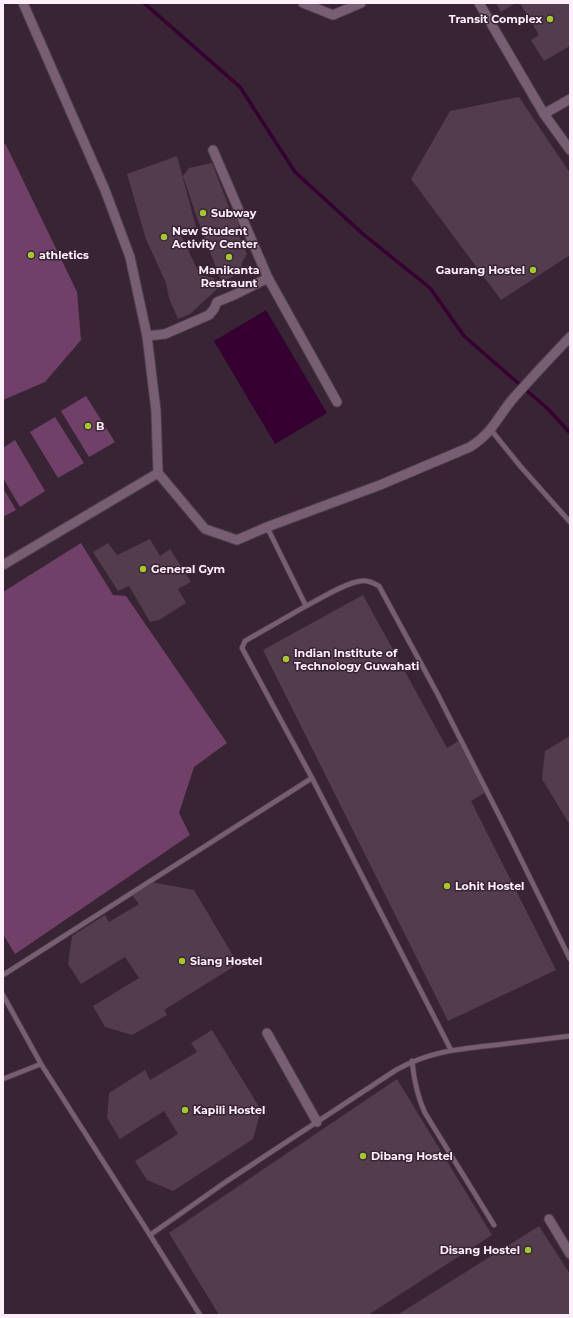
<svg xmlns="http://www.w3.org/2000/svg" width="573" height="1318" font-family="Montserrat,sans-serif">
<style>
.green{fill:#704069}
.water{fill:#350130}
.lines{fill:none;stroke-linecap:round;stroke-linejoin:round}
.stream{stroke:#350130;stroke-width:3.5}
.building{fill:#523c4e}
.lane-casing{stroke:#513f4e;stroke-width:6}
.street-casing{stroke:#513f4e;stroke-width:11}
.lane{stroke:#775e72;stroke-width:4.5}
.street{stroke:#775e72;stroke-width:9}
.poi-dot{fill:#a4c825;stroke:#392436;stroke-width:1.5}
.labels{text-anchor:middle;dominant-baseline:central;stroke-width:3;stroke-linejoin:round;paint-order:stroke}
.poi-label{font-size:11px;font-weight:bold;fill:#feeffb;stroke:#392436;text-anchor:start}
</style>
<rect width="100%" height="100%" fill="#392436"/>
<!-- green -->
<g class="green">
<polygon points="3,143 6,145 77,292 81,340 45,382 3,400"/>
<polygon points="86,396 115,442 89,457 61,411"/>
<polygon points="55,417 84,463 58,478 30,432"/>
<polygon points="15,440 45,491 20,507 3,478 3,448"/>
<polygon points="3,488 16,510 3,517"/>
<polygon points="81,543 113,595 126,596 227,743 194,767 179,813 190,835 15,954 3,934 3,592"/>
</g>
<!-- water -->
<polygon class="water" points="266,310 327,413 275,444 214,341"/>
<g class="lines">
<!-- stream -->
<polyline class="stream" points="144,3 240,87 295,172 363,234 430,288 464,336 548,409 570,433"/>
</g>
<!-- building -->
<g class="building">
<polygon points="496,3 516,3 501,12"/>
<polygon points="520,3 570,3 570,46 544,61 531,40 539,35"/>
<polygon points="519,97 570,173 570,255 501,300 411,179 450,111"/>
<polygon points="177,156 196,227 181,235 200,275 214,278 217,289 190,314 178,319 169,298 166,283 146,239 127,174"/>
<polygon points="212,163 232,215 237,218 240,225 236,229 247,254 242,262 241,272 224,281 220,278 196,215 183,176 189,168"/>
<polygon points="150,539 160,556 170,549 191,582 178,589 186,603 159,620 150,622 129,586 118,591 93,552 108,543 117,555"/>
<polygon points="363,595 447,748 460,740 486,792 471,801 556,970 448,1021 263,650"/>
<polygon points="570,736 570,825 542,779 545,751"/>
<polygon points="151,882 194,890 238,964 164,1010 167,1015 132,1035 105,1027 93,1006 139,978 125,957 81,984 68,964 72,936 105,915 109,922 139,904 132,895"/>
<polygon points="212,1030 261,1110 253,1139 173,1191 147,1180 135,1161 178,1134 164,1111 120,1139 107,1118 109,1093 145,1070 150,1080 197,1052 191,1043"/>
<polygon points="397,1079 492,1235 368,1315 219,1315 169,1233"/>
<polygon points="539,1226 570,1274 570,1315 397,1315"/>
</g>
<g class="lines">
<!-- lane casing -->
<g class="lane-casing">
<g id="lane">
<polyline points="491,430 521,467 570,522"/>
<polyline points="267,527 306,606 245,641 242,648 312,778 451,1050"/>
<path d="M306,606C320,599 347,582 361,581C368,580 373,583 379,586L437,693L509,835L570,959"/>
<polyline points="3,975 312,778"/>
<polyline points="3,995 41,1064 150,1235 200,1315"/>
<path d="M412,1061C414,1080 417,1096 425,1113L494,1225"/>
<polyline points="3,1079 41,1064"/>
<path d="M150,1235L227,1181L396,1070C430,1051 459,1049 496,1045C521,1042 545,1039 570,1036"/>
</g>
</g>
<!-- street casing -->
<g class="street-casing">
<g id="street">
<polyline points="23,3 105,190 130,257 147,336 156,411 158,473"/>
<polyline points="303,3 333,15 361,3"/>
<polyline points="479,3 544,114 570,150"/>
<polyline points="544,114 570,99"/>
<polyline points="213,150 268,278 337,402"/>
<polyline points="147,336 165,334 209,315 214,309 217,302 234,295 268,278"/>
<path d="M3,565L158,473L205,529L237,540L267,527L380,485L470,447C491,434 496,420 511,401C530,379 550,358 570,337"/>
<polyline points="267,1033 317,1122"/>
<polyline points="549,1219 570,1254"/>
</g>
</g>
<!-- lane -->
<use href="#lane" class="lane"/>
<!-- street -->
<use href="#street" class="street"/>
</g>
<!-- markers -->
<g class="poi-dot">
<circle cx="550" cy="19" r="4"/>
<circle cx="203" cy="213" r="4"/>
<circle cx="164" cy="237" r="4"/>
<circle cx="31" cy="255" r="4"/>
<circle cx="229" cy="257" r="4"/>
<circle cx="533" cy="270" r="4"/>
<circle cx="88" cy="426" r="4"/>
<circle cx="143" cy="569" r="4"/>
<circle cx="286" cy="659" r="4"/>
<circle cx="447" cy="886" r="4"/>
<circle cx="182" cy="961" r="4"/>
<circle cx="185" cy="1110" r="4"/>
<circle cx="363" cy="1156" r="4"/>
<circle cx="528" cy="1250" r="4"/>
</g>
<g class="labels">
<!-- poi labels -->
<g class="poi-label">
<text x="542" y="19" text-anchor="end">Transit Complex</text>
<text x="211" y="213">Subway</text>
<text x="172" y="231">New Student<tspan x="172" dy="13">Activity Center</tspan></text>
<text x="39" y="255">athletics</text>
<text x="229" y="270" text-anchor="middle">Manikanta<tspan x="229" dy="13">Restraunt</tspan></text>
<text x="525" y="270" text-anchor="end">Gaurang Hostel</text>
<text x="96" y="426">B</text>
<text x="151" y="569">General Gym</text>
<text x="294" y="653">Indian Institute of<tspan x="294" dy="13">Technology Guwahati</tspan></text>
<text x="455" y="886">Lohit Hostel</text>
<text x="190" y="961">Siang Hostel</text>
<text x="193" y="1110">Kapili Hostel</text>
<text x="371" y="1156">Dibang Hostel</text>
<text x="520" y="1250" text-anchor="end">Disang Hostel</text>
</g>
</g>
<!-- border -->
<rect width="573" height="1318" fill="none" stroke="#feeffb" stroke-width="8"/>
</svg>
